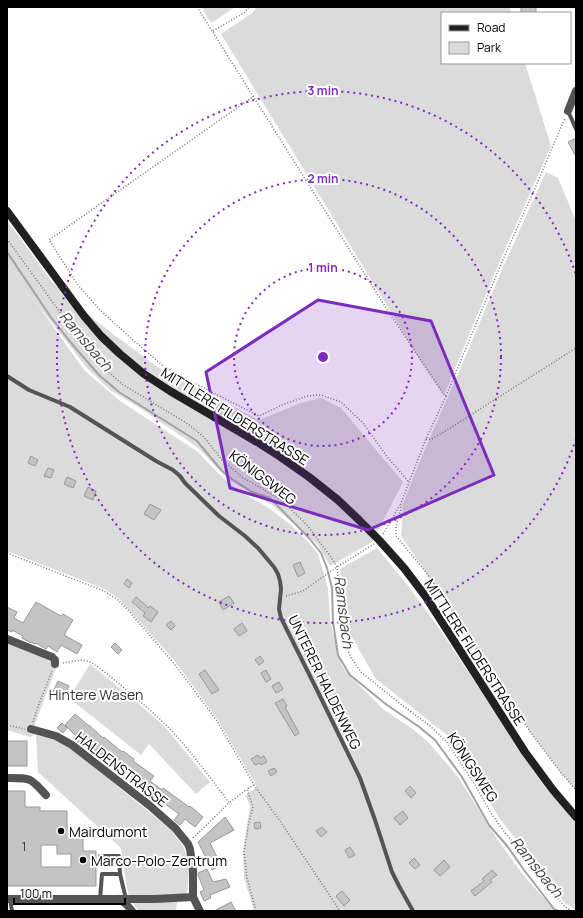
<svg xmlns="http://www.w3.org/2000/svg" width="583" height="918" font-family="Manrope,sans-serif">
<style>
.green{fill:#dbdbdb}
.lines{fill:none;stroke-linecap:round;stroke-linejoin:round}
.stream{stroke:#a2a2a2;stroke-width:2}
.building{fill:#c4c4c4;stroke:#989898;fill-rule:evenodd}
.path{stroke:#767676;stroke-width:1.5;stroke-dasharray:1 2;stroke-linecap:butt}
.lane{stroke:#545454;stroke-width:4}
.street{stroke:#545454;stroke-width:8}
.secondary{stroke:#212121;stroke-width:8}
.marked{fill:#7b2cbf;fill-opacity:0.2;stroke:#7b2cbf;stroke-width:3;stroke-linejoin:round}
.ring{fill:none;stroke:#7b2cbf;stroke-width:2;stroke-dasharray:2 4}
.poi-dot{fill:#000;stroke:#fff;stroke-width:1.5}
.labels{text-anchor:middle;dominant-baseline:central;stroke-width:4;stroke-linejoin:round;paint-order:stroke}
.number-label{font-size:12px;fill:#313131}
.street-label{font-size:14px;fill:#000;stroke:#fff}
.park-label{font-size:14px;fill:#323232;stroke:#fff}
.poi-label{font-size:14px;fill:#000;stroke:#fff;text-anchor:start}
.water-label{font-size:15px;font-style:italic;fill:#434343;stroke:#fff}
.centre{fill:#7b2cbf;stroke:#fff;stroke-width:2}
.ring-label{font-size:12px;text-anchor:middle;font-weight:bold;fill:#7b2cbf;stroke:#fff;stroke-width:4;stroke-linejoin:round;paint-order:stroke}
</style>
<rect width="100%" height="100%" fill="#fff"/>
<!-- green -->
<g class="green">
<polygon points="202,7 235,7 213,22 210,22"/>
<polygon points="257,7 510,7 511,13 442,13 442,63 525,63 551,146 499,263 444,395 417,355 221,34 252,13"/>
<polygon points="546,172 558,178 576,221 576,790 562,774 531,733 497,682 450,608 401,536 403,504 413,478 428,442 461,367 504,265"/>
<polygon points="7,220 52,282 96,321 117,337 159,368 259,420 301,403 321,398 341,408 403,482 372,542 330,566 317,544 272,505 230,481 197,447 140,408 110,390 87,368 35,301 84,370 120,401 198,452 219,474 228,482 246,495 267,507 290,524 307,541 318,554 328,588 330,621 342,666 351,677 383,709 414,730 429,743 459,778 491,830 505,850 521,872 555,911 254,911 244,878 243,852 250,806 245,795 257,787 218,720 174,660 119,599 105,589 7,551"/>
<polygon points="377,548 406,583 441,631 534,771 576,820 576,910 565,903 500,819 447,735 376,679 346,627 340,569"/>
<polygon points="7,635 55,656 59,660 34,727 73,750 170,829 183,846 188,859 189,871 187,894 178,895 176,911 138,911 129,896 127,888 121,848 38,772 36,734 30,737 7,730"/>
<polygon points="90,664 140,705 165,727 210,782 196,794 149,744 141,755 69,698"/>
</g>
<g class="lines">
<!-- stream -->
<polyline class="stream" points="7,252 50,316 72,344 99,375 119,392 197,441 222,471 232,479 252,492 270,498 309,538 321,553 327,568 332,588 333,622 338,655 350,675 387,705 418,726 435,740 462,777 489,825 508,847 524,870 554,909 558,911"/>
</g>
<!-- building -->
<g class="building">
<rect x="521" y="7" width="15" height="6"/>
<polygon points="576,138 576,157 568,142"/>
<polygon points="31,456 38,460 35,466 28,463"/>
<polygon points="48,468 54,470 51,478 44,476"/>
<polygon points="67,477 76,481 73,488 64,484"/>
<polygon points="88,487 96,491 93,500 84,496"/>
<polygon points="150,504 161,510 154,520 144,514"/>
<polygon points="300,562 305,573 298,577 293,565"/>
<polygon points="127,579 132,583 129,588 124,584"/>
<polygon points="229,596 234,603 223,610 219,602"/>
<polygon points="136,597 149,608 150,606 158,612 151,622 143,616 145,613 132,602"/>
<polygon points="36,602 61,616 63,614 73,620 64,635 82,645 77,654 61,645 57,652 48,646 46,649 36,643 36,644 29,642 22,638 23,636 12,630 12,632 7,630 7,607 17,612 14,618 23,623"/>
<polygon points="171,621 175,626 171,630 166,625"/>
<polygon points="242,623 247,631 239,636 234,629"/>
<polygon points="115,643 122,650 118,654 111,647"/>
<polygon points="309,645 313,652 306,656 302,648"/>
<polygon points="260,656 264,661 259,665 255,660"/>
<polygon points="205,670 219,690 212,694 199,674"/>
<polygon points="266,670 271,679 266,682 261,673"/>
<polygon points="58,681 69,686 64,697 53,692"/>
<polygon points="279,682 283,689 276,693 272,686"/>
<polygon points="283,699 287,706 285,707 299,733 295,736 275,703"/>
<polygon points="75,714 89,726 89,725 103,738 104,737 122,752 123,751 134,759 133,761 154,776 150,781 162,790 163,788 189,807 190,806 203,817 195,827 185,819 180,825 174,820 179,814 157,798 155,800 149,795 151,792 131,777 133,773 120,763 117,767 112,763 109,766 103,762 106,759 97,752 94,755 88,750 91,747 83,739 79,743 73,739 76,736 65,725"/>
<polygon points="62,723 67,728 63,733 57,728"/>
<rect x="7" y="741" width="20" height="25"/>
<polygon points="258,755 260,758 264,756 267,762 261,765 260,763 255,765 251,759"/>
<polygon points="274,768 277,772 271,776 268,771"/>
<polygon points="410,786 416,793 411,798 405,791"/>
<path d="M7,791H25V807H40V811H67V827H73V835H83V851H96V886H7ZM41,845H57V854H71V867H41Z"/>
<polygon points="403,811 408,818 400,825 394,818"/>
<polygon points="225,817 234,830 210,843 221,865 212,870 198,842"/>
<polygon points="260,822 261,828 255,829 254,823"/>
<polygon points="322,827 327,832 321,837 316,831"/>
<polygon points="350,847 355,855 349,858 345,850"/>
<polygon points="414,858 420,865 415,869 409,863"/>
<polygon points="444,860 450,867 440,876 434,870"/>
<polygon points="207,869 213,882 226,879 230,887 210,895 211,898 204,901 200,892 204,890 198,875 198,873"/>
<polygon points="492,870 497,875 490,880 492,882 475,896 471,891 484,881 482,879"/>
<polygon points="342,891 350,900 344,906 336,896"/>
<polygon points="231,902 236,911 214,911"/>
</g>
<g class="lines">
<!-- path -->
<g class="path">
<polyline points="197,7 388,311 442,392 446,396 426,439 401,503 401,509 396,526 396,536 425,571 450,608 497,682 531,733 562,774 576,790"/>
<polyline points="213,31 244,13 249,7"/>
<polyline points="254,96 49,240 78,285 100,310 134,341 162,365 198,385 259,416 282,405 307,396 321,395 341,402 363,423 388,458 409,482"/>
<polyline points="7,239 91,355 106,370 122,384 188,424 204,437 222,460 242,477 280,499 307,525 331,557 337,567 343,637 351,658 361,672 398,702 429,725 447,742 475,785 491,813 503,830 560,901 565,907 572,911"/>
<polyline points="446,396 501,264 535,188 565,118"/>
<polyline points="426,439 432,439 447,430 576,348"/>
<polyline points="383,534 400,505"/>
<polyline points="7,553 104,591 118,600 127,609 172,661 185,678 217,721 254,785 282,824 340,911"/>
<polyline points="286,596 303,591 337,567 374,544"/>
<path d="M63,663C70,662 80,659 87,661C94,663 111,677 117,682C138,700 160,717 178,738C196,758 213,781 229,803L247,789"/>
<polyline points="33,722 39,704 52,671"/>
<polyline points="7,725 25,729"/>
<polyline points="254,785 247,789 253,807 249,822 244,852 247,878 256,911"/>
<polyline points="193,838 229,803"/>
</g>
<!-- lane -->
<g class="lane">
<polyline points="568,111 576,129"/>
<polyline points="7,376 29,390 70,407 156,461 173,470 180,476 185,483 219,516 245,536 258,548 274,567 278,574 280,581 281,589 279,609 281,618 316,688 360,778 375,820 392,872 399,886 413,911"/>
<polyline points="100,856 119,856 120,874"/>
<polyline points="10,899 12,911"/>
<polyline points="100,899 102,874 120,874 126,899"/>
</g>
<!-- street -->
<g class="street">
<polyline points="568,111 576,91"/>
<polyline points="7,639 52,657 55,660 55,664"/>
<polyline points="31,729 56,736 72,745 149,805 175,828 188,844 190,849 193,870 193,897 200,911"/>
<path d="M7,778C31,778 30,777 46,795"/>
<polyline points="7,899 155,899 193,897"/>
<polyline points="119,899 126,904 132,911"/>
</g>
<!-- secondary -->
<polyline class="secondary" points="7,211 84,316 101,336 120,354 144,374 170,391 257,442 279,456 309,477 338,500 359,520 379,540 404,568 426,597 525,752 553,790 576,817"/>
</g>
<!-- marked area -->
<path class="marked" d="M318,300L431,321L494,475L368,530L230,488L206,372Z"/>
<!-- distance rings -->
<g class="ring">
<circle cx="323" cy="357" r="89"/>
<circle cx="323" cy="357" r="178"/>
<path d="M576 439A266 266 0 1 1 576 275"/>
</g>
<!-- markers -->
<g class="poi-dot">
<circle cx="61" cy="831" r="4"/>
<circle cx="83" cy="860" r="4"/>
</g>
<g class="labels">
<!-- number labels -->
<g class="number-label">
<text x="24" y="846">1</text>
</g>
<!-- street labels -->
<g class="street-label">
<text transform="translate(235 416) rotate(32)">MITTLERE FILDERSTRASSE</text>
<text transform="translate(263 477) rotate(37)">KÖNIGSWEG</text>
<text transform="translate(475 652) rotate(57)">MITTLERE FILDERSTRASSE</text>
<text transform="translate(325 682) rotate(64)">UNTERER HALDENWEG</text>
<text transform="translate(473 767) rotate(57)">KÖNIGSWEG</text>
<text transform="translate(122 769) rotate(38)">HALDENSTRASSE</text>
</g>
<!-- park labels -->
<g class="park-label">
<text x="96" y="694">Hintere Wasen</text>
</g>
<!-- poi labels -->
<g class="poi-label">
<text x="69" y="831">Mairdumont</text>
<text x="91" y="860">Marco-Polo-Zentrum</text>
</g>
<!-- water labels -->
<g class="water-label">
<text transform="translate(86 341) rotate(50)">Ramsbach</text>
<text transform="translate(344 612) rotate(83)">Ramsbach</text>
<text transform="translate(537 867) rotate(51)">Ramsbach</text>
</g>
</g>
<circle cx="323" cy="357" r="6" class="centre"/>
<g class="ring-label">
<text x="323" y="95">3 min</text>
<text x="323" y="183">2 min</text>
<text x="323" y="272">1 min</text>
</g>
<!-- border -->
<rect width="583" height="918" fill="none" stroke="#000000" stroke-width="16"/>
<!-- legend -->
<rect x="441" y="12" width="130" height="52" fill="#ffffff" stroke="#999999"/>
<rect x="449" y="25" width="20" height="6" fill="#212121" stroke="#999999"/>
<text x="477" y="32" font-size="12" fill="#000000">Road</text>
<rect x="449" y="42" width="20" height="12" fill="#dbdbdb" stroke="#999999"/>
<text x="477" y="52" font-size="12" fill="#000000">Park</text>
<!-- scale -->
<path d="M14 898v6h111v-6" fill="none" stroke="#000000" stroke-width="2"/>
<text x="20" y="898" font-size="12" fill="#000000" stroke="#ffffff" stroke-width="3" paint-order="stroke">100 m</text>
</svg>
